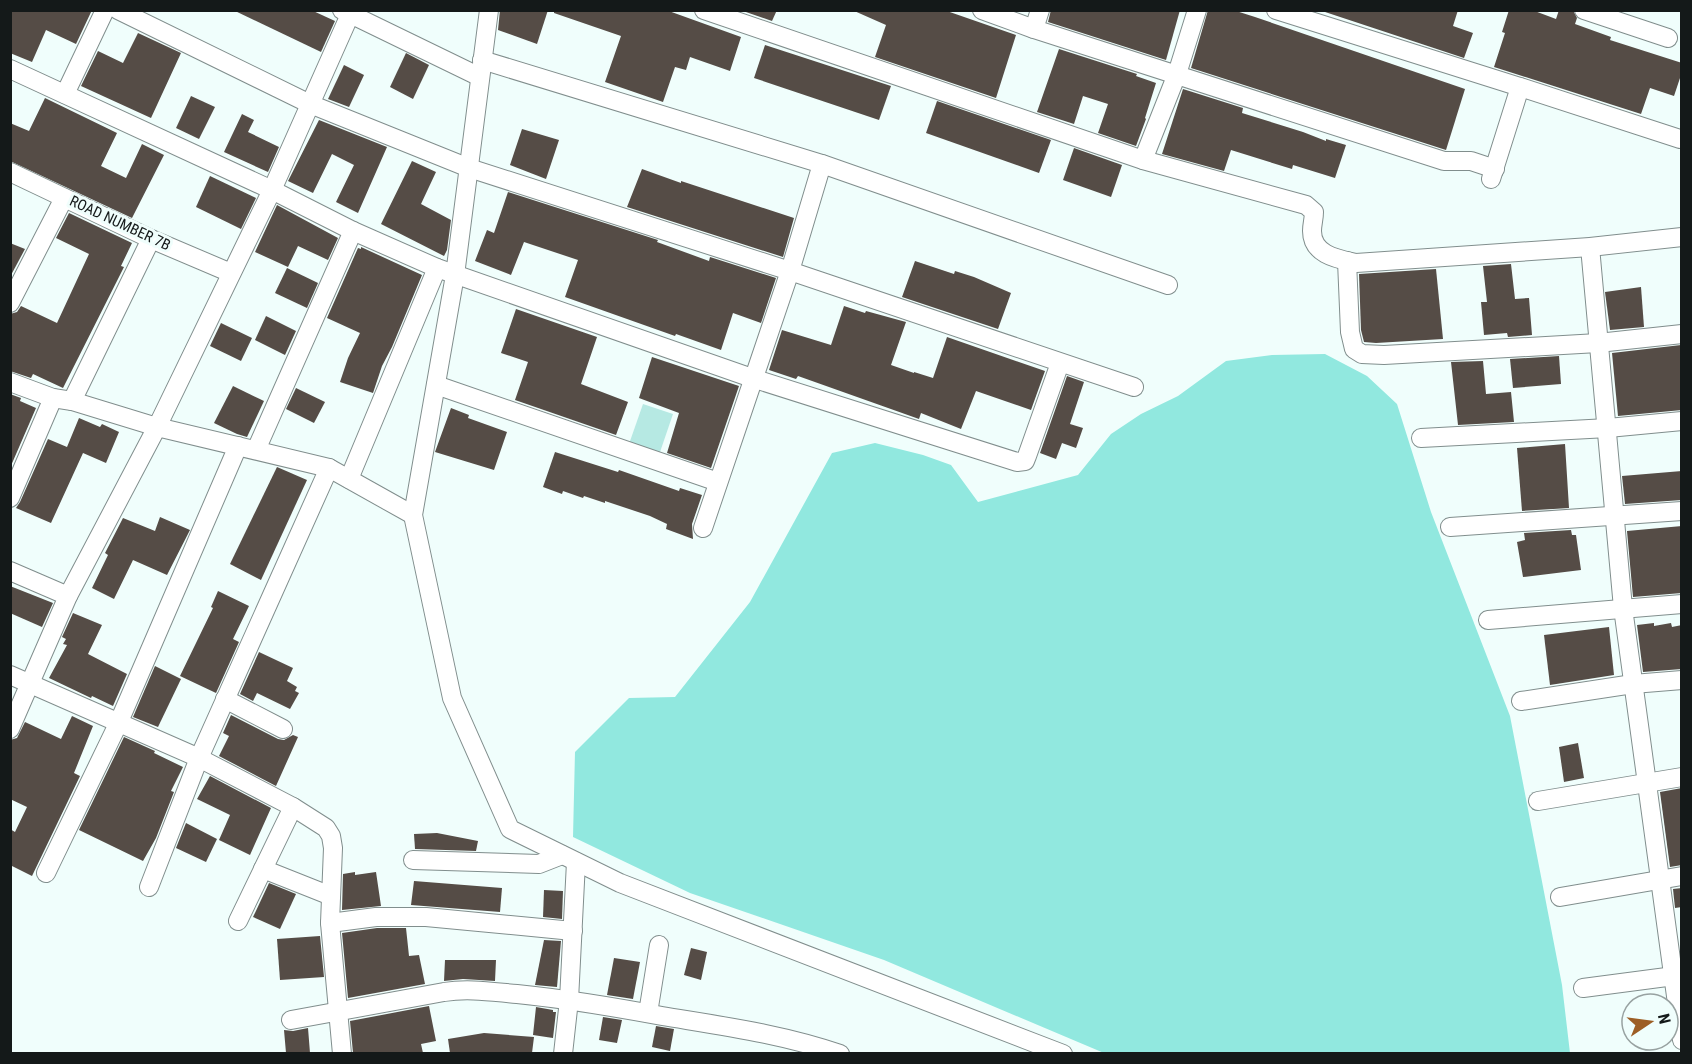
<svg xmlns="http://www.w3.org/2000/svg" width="1692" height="1064" font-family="'Roboto Condensed',sans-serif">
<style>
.green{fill:#b6e9e3}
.water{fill:#91e8df}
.building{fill:#554c46}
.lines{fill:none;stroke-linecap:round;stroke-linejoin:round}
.minor-casing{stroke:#818e8d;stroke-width:20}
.minor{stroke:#fff;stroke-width:18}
.labels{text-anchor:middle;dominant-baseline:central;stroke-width:6;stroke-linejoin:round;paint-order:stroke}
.street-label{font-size:15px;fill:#141919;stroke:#f0fefc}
</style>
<rect width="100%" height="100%" fill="#f0fefc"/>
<!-- green -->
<polygon class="green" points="643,404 673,414 659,455 629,444"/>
<!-- water -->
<polygon class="water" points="1325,354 1367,376 1397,404 1431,512 1510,716 1562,985 1570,1053 1104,1053 884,960 690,893 573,837 575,752 629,698 675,697 750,602 832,453 875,443 923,455 951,465 978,502 1078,475 1111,434 1141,414 1178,396 1226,361 1272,355"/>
<!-- building -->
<g class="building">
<polygon points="10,10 92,10 76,44 46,30 32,62 10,53"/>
<polygon points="233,10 311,10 335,21 321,52"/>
<polygon points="500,10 548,10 537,44 498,30"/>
<polygon points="554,10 666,10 741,37 730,71 690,57 686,70 675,67 663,102 605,82 621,36 554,13"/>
<polygon points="740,10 777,10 772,21"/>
<polygon points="852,10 944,10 1016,35 996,98 875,57 886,25"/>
<polygon points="1051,10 1180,10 1166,60 1048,22"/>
<polygon points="1208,10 1233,10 1255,17 1465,89 1446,150 1191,68"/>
<polygon points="1319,10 1458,10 1453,26 1473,33 1464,58"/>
<polygon points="1509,10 1532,10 1556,19 1559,10 1573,10 1577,18 1575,24 1611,37 1610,40 1682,63 1682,72 1674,96 1650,88 1641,114 1494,67 1505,33 1502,32"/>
<polygon points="138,33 181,53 151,118 81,86 98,51 123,63"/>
<polygon points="765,45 891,86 879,120 754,78"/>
<polygon points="1059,49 1137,74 1136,76 1156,83 1145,118 1146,119 1136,146 1098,133 1108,104 1083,96 1074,124 1037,112"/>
<polygon points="406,53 429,65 413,99 390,87"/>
<polygon points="344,65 364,75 349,107 328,99"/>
<polygon points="1183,89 1243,108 1242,113 1303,132 1326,141 1326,139 1346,145 1335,178 1293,165 1292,169 1231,150 1224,171 1162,154"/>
<polygon points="191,96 215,107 199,139 176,128"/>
<polygon points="45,98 117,133 101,166 126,178 142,144 164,155 132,218 10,161 10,123 29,131"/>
<polygon points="937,101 1051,140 1039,173 926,133"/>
<polygon points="242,114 254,120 248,132 279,147 268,172 224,152"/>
<polygon points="319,120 387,147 358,213 336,202 354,165 332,154 313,193 288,181"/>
<polygon points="522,129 559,140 546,179 510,165"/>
<polygon points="1074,148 1122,165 1111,197 1063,180"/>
<polygon points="412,161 436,172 421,204 451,220 447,250 444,256 381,224"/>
<polygon points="642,169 681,183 681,181 794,218 783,257 627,207"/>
<polygon points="210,176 256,198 241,229 196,207"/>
<polygon points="508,192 658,240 657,242 709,261 710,257 776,278 761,323 733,313 721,350 676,334 675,336 565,297 578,260 524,242 511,275 475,261 487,230 494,233"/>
<polygon points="277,205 338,238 328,260 298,246 288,267 255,252"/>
<polygon points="69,213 132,243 121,266 124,267 63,388 33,374 31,378 10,371 10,314 17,312 21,306 57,323 89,254 56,238"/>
<polygon points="10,243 25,249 10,277"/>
<polygon points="361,247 422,275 392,347 382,366 373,393 340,382 348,358 360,333 327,318 358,248 361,249"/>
<polygon points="915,261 954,274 955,271 974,277 1011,293 998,329 902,297"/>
<polygon points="1511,264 1515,299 1529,298 1532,335 1508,337 1507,333 1484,335 1481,302 1487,302 1483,266"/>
<polygon points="287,268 318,283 307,308 275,293"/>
<polygon points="1436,269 1443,339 1376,343 1364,342 1361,330 1359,274"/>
<polygon points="1641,287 1644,327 1610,330 1605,292"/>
<polygon points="844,306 865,313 866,311 906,322 891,365 914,373 914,372 933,378 947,337 1045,371 1031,410 976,391 961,429 921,413 919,419 798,376 796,379 769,370 782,330 831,345"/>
<polygon points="516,309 597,337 581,384 628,402 616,435 515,400 528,362 501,353"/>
<polygon points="266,316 296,331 285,355 255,340"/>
<polygon points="221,323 252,338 241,361 210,346"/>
<polygon points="1681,345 1682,410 1618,416 1612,353"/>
<polygon points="1559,356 1561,384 1513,388 1510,359"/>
<polygon points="652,357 739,386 711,468 667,453 679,413 639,398"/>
<polygon points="1483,361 1486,394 1511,392 1514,422 1458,425 1451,362"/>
<polygon points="1067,376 1084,382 1070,424 1083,428 1076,448 1062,443 1056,459 1040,453"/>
<polygon points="233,386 264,401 247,437 237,434 214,423"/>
<polygon points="296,388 325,402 314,423 286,409"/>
<polygon points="10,394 21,398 20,401 36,408 10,468"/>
<polygon points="451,408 469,415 468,418 507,432 494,470 435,452"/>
<polygon points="79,418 100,427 102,424 119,432 106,463 83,453 51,523 16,508 20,502 48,439 67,447"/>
<polygon points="1565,444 1569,508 1522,511 1517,448"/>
<polygon points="555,452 618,472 619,470 679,491 680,488 702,495 692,524 693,539 666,529 667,524 650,516 605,501 605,503 584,496 583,498 563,491 562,494 543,487"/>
<polygon points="277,467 307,480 261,580 230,564"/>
<polygon points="1682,471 1682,500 1625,504 1622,476"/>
<polygon points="160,517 190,530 167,575 133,560 114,599 92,588 108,555 105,553 123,518 155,531"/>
<polygon points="1682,526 1682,593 1633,597 1627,531"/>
<polygon points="1571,530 1572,535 1576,535 1581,570 1523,577 1517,542 1525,540 1524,533"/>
<polygon points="10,586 53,603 42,627 10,613"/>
<polygon points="218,591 249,606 233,639 239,642 216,693 180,676 213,608 211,607"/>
<polygon points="73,613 102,625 88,654 127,674 113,706 92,696 91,698 49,678 67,645 63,644 66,639 62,637"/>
<polygon points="1654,623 1654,626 1671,623 1672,627 1682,625 1682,669 1643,672 1637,625"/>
<polygon points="1609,627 1614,675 1550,685 1544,635"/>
<polygon points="259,652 293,668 287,681 297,687 295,691 299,693 290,709 257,693 253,701 240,694"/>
<polygon points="155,666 181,679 158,727 133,717"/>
<polygon points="231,715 278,739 284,740 293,735 298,737 276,786 219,756 229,736 223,733"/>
<polygon points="72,716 93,726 74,773 80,776 32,876 10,865 10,829 15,832 27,807 10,799 10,740 17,738 25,722 61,739"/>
<polygon points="124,737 155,751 154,753 183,767 171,791 174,792 156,838 143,861 79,830"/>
<polygon points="1578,743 1584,778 1564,782 1559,747"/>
<polygon points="210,776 271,808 250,855 219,840 230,815 197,799"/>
<polygon points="1682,788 1682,865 1670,867 1660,792"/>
<polygon points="186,823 217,839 206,862 176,848"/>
<polygon points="437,833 478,841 476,851 415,849 414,834"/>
<polygon points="355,872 355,875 376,872 381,906 342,910 343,874"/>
<polygon points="414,881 502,888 500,912 411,905"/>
<polygon points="269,883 296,894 280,929 253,917"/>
<polygon points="1682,888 1682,907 1675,908 1673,889"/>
<polygon points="544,890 563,891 562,919 543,917"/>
<polygon points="377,928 406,928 409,956 419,955 425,984 348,998 342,933"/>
<polygon points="320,936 324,977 280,980 277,939"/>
<polygon points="544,940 561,941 557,987 535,985"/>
<polygon points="691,948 707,952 701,980 684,975"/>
<polygon points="614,958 640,962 633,999 607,995"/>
<polygon points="445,960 496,960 495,981 463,979 444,981"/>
<polygon points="429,1006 436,1041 421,1044 423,1053 353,1053 350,1021"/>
<polygon points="536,1007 553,1010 553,1012 556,1012 553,1038 533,1035"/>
<polygon points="603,1017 622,1020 617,1043 599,1040"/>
<polygon points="656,1026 674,1029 670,1051 652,1047"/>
<polygon points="308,1028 310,1053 286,1053 284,1030 293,1031"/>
<polygon points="484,1033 534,1037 532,1053 450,1053 448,1039"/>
</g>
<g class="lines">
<!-- minor casing -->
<g class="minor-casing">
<g id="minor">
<polyline points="118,10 310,104 469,168 790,271 1134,387"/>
<polyline points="342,10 480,77"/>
<polyline points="489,10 455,275 413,515 452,698 510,829 620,883 1063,1054"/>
<path d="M704,10L1143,160L1306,205L1314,212C1314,219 1312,224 1312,231C1312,255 1338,259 1356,263L1590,247L1682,237"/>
<polyline points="982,10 1034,29 1444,161 1471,161 1495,169"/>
<polyline points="1276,10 1520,87 1680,139"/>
<polyline points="1584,10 1668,38"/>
<polyline points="1034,29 1040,10"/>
<polyline points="482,60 822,164 1168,285"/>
<polyline points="10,69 272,190 353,231 437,268 752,378 1017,462 1025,461 1027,456 1060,363"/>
<polyline points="65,94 105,10"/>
<polyline points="1143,160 1177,74 1197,10"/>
<polyline points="10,172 151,239 231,273"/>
<polyline points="1491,179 1520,87"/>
<polyline points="1590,247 1623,608 1682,1040"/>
<polyline points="1347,261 1350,332 1354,349 1362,354 1384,355 1598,343 1682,334"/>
<polyline points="10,303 64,198"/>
<polyline points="10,382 53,398 72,401 157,427 329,468 413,515"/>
<polyline points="436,385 718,482"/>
<polyline points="72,401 151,239"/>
<polyline points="1421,438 1608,428 1682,421"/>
<polyline points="256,450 353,231"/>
<polyline points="349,479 437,268"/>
<polyline points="10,498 53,398"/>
<polyline points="1450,527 1682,511"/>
<polyline points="703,528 790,271 822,164"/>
<polyline points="10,571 68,596"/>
<polyline points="1488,620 1682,604"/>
<polyline points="10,675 199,758 293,807 326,828 331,836 333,848 330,923 342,1054"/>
<polyline points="225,699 283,729"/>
<polyline points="1521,701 1633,684 1682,680"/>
<polyline points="10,729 68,596 157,427 272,190 352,10"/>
<polyline points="1538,801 1682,777"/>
<polyline points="413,860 539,864 562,855"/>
<polyline points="263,869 331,896"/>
<polyline points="46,873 118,724 238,446"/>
<polyline points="149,887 199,758 329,468"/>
<polyline points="1560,897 1682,876"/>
<polyline points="238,921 293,807"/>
<polyline points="330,923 376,917 426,917 573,931"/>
<polyline points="1583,988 1682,975"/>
<polyline points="648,1013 659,945"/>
<path d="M291,1020L444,992C469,988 493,992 517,994C566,999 614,1007 662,1016C722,1026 782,1034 840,1054"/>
<polyline points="563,1054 569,1000 576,862"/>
</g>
</g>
<!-- minor -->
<use href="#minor" class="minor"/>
</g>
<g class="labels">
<!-- street labels -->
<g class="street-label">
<text transform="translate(120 223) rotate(25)">ROAD NUMBER 7B</text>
</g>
</g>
<!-- border -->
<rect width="1692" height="1064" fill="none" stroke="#141919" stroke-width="24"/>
<!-- north arrow -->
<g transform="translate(1650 1022) rotate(77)"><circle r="28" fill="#f0fefc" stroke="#98a2a1" stroke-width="1.5"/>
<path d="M0-4.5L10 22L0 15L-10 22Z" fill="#9d5e25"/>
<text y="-9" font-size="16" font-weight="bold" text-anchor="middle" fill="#141919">N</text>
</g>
</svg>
